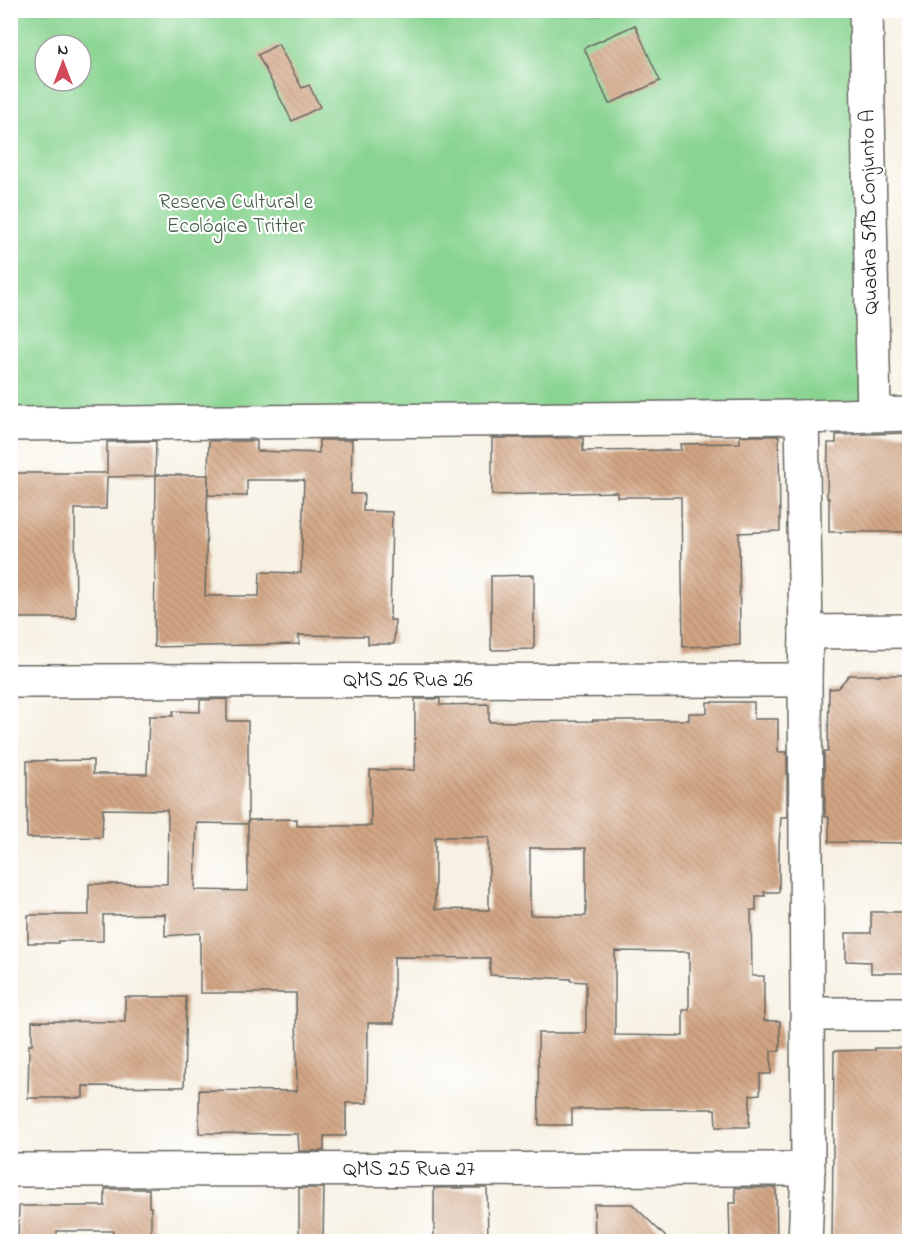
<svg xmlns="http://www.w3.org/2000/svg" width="920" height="1252" font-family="'Indie Flower',sans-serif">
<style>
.park{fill:#89d491;stroke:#527856;stroke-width:1.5;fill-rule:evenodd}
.building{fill:url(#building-back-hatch);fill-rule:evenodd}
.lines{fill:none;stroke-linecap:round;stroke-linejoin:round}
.street-casing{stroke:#696762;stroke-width:36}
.secondary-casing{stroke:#696762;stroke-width:36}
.street{stroke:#fff;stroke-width:33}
.secondary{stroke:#fff;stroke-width:33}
.labels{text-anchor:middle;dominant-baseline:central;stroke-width:4.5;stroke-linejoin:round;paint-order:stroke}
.park-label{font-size:21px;fill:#425c45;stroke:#fff}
.street-label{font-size:21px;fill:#1c1c1c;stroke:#fff}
</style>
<defs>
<pattern id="building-back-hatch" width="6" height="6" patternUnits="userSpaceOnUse" patternTransform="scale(1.5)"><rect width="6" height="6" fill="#d1a583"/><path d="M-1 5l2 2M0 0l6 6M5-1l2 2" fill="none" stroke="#b38d71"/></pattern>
</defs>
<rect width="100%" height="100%" fill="#fff"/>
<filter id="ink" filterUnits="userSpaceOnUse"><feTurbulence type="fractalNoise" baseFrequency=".0167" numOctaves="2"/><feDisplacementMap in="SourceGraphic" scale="12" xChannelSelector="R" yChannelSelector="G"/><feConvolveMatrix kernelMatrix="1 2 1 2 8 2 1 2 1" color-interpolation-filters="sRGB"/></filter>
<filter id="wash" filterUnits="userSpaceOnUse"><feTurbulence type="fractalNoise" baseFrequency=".008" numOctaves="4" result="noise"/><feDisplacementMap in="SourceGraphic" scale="24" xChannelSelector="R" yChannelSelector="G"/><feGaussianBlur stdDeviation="1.35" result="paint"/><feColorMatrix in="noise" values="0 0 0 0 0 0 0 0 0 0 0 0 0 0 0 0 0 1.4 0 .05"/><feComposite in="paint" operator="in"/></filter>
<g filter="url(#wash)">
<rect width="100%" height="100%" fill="#f7f1e3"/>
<!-- park -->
<path class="park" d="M10,11H866L869,409L11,422ZM45,45H81V81H45Z"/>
<g id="blocks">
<!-- building -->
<g class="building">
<polygon points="635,25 660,81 609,104 584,48"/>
<polygon points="278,44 302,88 309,85 320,107 292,121 258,55"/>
<polygon points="909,433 909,532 829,532 829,498 827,498 828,443 836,443 836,435"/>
<polygon points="740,436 779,436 780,531 739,533 740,645 683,647 681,497 617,497 617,492 492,495 492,438 583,438 583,451 681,450 680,444 740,443"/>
<path d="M319,440H352L351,494H364L363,511L392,512L390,620H395L394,644H368V636L299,635V644L154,647L156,475H208L209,441H257V451L319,453ZM208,475V495L247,496V480H304L301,573L260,572L259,596H205Z"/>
<polygon points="156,441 155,476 107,477 106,509 75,509 76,618 15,618 13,509 10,509 10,473 107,473 107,442"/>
<polygon points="534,575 534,649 491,650 491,576"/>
<polygon points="849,675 909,675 909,843 829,842 829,817 825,817 824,752 828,752 829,689 838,688"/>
<path d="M227,699V721H248V820L297,819V826H371L370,770H415V699H440V705L489,704V722L593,721V720H689V713H707V702H754V719H778V752H787V817H781L779,844V892H764L765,896H756V910H751L752,976H764V1021H780V1051H771V1074H760V1094L750,1095L749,1127H716L715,1109H572V1125H539L538,1033H586V982L571,981V979L490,975V958L394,957V1023H368L367,1103H346V1136H324V1151H299L298,1134L199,1133V1090L297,1091L296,993H200V933L165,936V914L103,915V941H58V943H28V915H89V884H167L168,816L167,810L103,809L102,837L27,838V761L93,760V774H147L149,716H173V711L200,712V700ZM248,820V891L195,890L197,823L248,824ZM435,837H489V910L435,909ZM530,848H586V916L530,915ZM615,951L689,952V1010H683V1036L615,1035Z"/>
<polygon points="871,912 909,912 909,973 871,973 871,962 846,961 846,933 871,933"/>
<polygon points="125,997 186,997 184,1087 83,1086 83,1098 28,1098 29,1045 32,1045 32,1021 125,1022"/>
<polygon points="875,1048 909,1048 909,1242 832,1242 834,1051 875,1050"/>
<polygon points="299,1188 324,1188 323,1242 299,1242"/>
<polygon points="434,1188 487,1188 488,1242 434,1242"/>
<polygon points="735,1188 776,1188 777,1242 736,1242 736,1240 730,1240 729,1203 736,1203"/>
<polygon points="105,1189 149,1189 149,1207 151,1207 151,1242 113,1242 113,1231 57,1231 57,1242 18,1242 19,1206 105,1206"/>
<polygon points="594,1204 632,1204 671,1242 595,1242"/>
</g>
</g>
</g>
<g filter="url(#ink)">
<use href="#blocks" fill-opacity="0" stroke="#696762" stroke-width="1.5"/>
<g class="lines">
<!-- street casing -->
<g class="street-casing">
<g id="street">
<polyline points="866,10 874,414"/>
<polyline points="802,417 910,414"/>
<polyline points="806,632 910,631"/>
<polyline points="10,681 805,680"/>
<polyline points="808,1014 910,1014"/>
<polyline points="10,1170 808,1169"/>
</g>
</g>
<!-- secondary casing -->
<g class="secondary-casing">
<polyline id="secondary" points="10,424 802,417 806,632 805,680 808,1169 805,1242"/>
</g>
<!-- street -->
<use href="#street" class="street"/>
<!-- secondary -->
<use href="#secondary" class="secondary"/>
</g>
</g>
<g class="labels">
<!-- park labels -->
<g class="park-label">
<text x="236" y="203">Reserva Cultural e<tspan x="236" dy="24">Ecológica Tritter</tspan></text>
</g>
<!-- street labels -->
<g class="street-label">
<text transform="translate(870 212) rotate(-91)">Quadra 51B Conjunto A</text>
<text x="408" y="681">QMS 26 Rua 26</text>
<text x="409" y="1170">QMS 25 Rua 27</text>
</g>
</g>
<!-- margin -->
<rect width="920" height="1252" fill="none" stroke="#fff" stroke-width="36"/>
<!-- north arrow -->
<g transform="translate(63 63)"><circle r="28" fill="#ffffff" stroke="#a4a4a4" stroke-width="1.5"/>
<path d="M0-4.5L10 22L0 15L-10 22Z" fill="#d1495b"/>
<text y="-9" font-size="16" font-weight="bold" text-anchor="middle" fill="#1c1c1c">N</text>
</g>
</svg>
